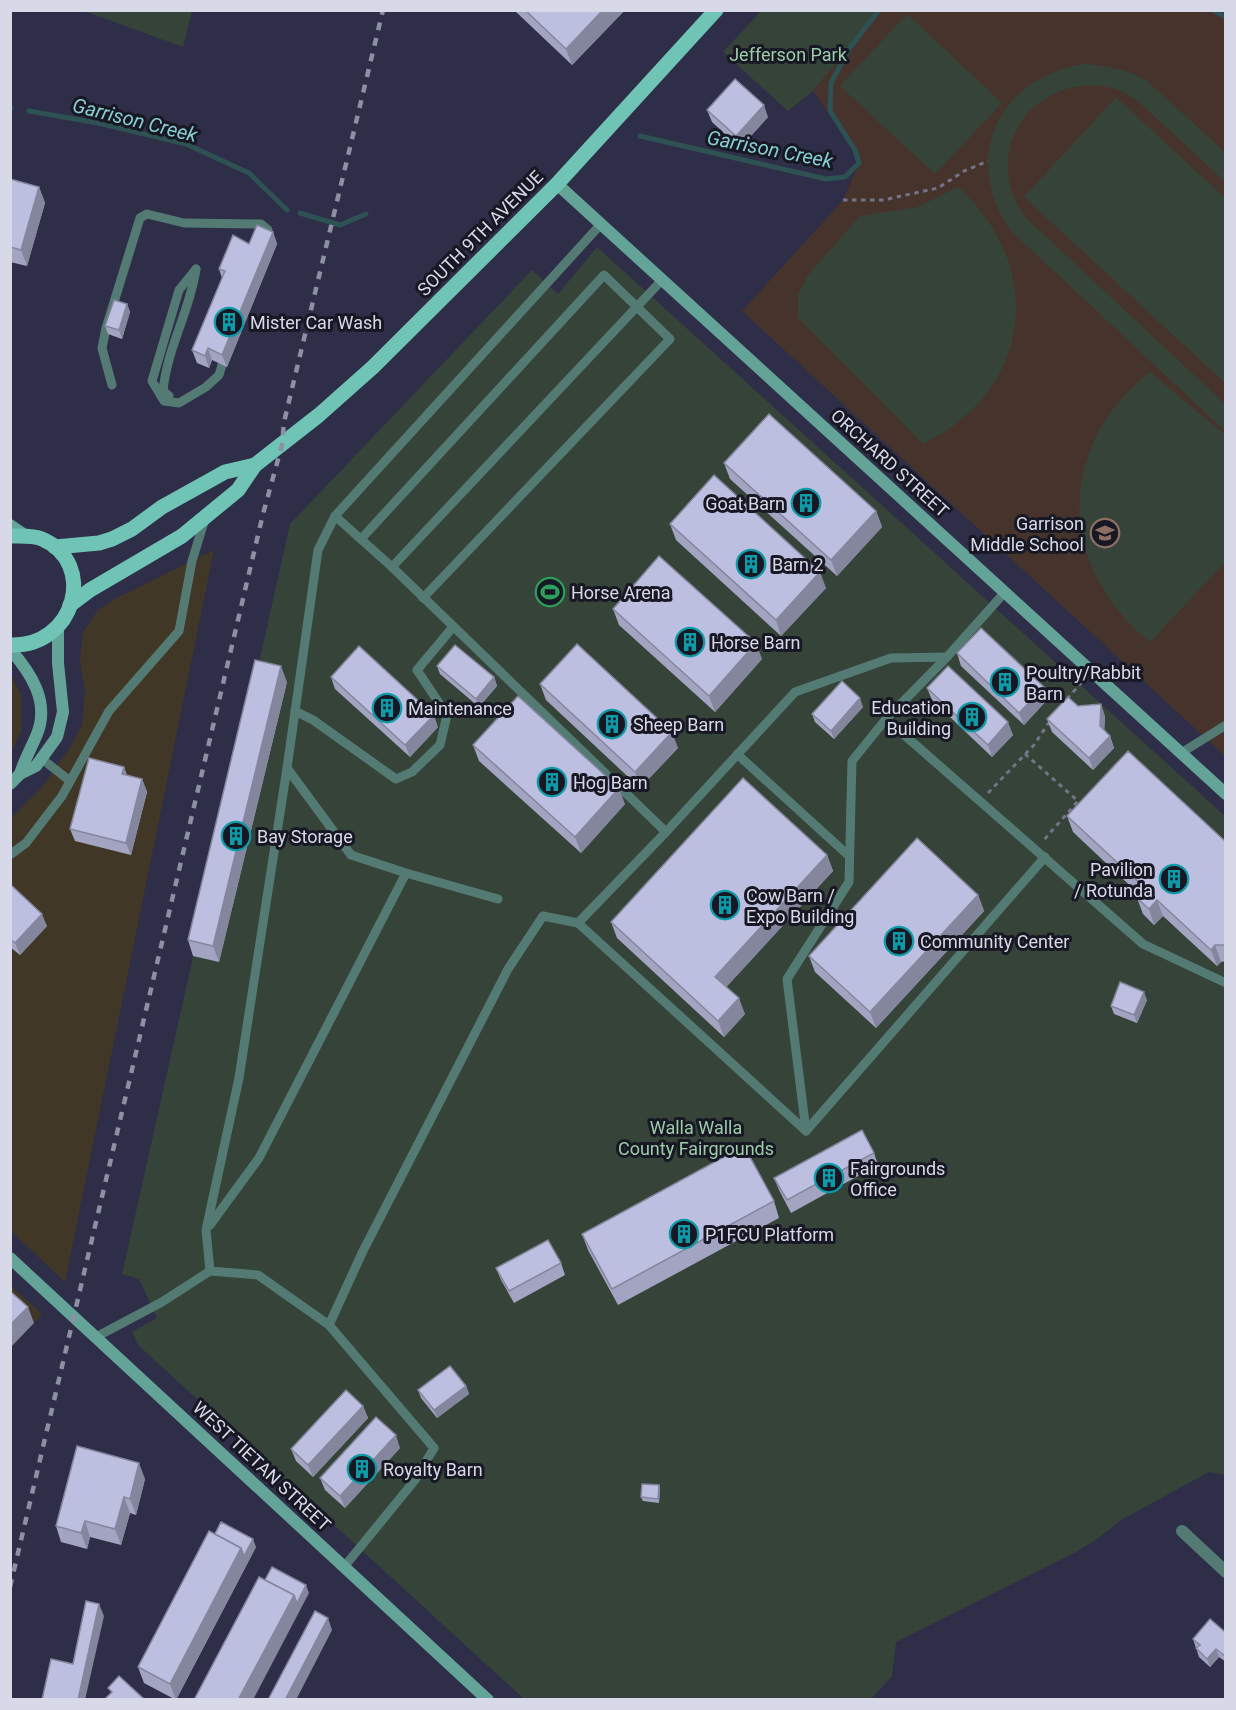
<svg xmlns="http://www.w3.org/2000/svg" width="1236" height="1710" font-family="Roboto,sans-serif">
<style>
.commercial{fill:#413727}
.education{fill:#46342c}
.green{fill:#354339}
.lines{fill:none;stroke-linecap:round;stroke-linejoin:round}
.stream{stroke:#2e5153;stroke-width:5}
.path{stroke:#737389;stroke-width:3;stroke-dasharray:4.5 4.5;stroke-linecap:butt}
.lane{stroke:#547b73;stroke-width:9}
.street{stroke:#547b73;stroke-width:12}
.secondary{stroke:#64a498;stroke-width:12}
.primary{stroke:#6fc4b5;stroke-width:15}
.rail{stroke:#8d8fa3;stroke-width:4.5;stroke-dasharray:8 8;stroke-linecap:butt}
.wall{fill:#a3a4c1}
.shaded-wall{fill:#84869d}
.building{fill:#bdbfe0;stroke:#84869d;stroke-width:1.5}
.labels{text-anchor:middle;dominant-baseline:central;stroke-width:6;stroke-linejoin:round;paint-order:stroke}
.park-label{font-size:18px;fill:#9ccca8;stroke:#171823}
.street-label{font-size:18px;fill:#d7d9e9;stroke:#171823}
.poi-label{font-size:18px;fill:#d7d9e9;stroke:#171823;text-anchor:start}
.water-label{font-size:20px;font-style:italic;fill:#86cdd1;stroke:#171823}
</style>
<rect width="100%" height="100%" fill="#2e2e48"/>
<!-- commercial -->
<g class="commercial">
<polygon points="214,550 65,1282 11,1231 10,819 43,786 69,749 82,725 85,690 80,662 83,632 98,610 115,599"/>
<polygon points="11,674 21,695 21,732 11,753"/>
<polygon points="10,1285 42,1314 11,1348 10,1348"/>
</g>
<!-- education -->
<polygon class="education" points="1213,10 1225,17 1225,756 742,311 843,200 859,163 855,150 813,91 879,11"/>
<!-- green -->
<g class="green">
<polygon points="84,11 192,11 183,47"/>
<polygon points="761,11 761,10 879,11 813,91 788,111 723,52"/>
<polygon points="907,14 1002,103 935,174 840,86"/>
<path d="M1082,64C1106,65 1126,69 1147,81L1225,152V182C1205,163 1185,145 1165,126C1150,113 1137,97 1118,90C1069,72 1011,107 1008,160C1006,181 1013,199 1024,216L1225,404V431L1010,230C961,158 998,79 1082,64Z"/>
<polygon points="1116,97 1225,198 1225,383 1024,197"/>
<path d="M958,187C1047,267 1032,391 923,444L798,318V295L808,275L860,216L918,207Z"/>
<polygon points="597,247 1225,816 1225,1475 1209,1472 1121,1520 1096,1540 1076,1552 896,1642 892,1676 871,1699 524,1699 138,1345 132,1332 157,1318 139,1279 122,1274 290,524 532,270 558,294"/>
<path d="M1150,372L1225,435L1226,561L1150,642C1057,567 1055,446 1150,372Z"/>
</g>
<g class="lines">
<!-- stream -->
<g class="stream">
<polyline points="1213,10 1226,17"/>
<polyline points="10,108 11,108"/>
<polyline points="29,111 98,123 186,144 249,173 287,210"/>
<polyline points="640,136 826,179 845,177 859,163 855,150 830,111 831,83 849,49 879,10"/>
<polyline points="300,213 340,225 366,214"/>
</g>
<!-- path -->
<g class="path">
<polyline points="843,200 883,200 938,188 964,171 988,161"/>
<polyline points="1067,699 1082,682"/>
<polyline points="1025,754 1078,801 1043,841"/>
<polyline points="988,793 1034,745 1050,721"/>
</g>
<!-- lane -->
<g class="lane">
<polyline points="196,269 179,290 152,381 164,401 179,403 206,387 219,375 222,365"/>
<polyline points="112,385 102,348 106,328 140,218 147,214 184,223 261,224 268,230 268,240"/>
<path d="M169,396L163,391C167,348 190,311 196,269"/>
<polyline points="335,516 601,224"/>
<polyline points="361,539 604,275 670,339 423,598"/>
<polyline points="392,567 662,280"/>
<polyline points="1005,592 947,657 886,719 1143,944 1226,983"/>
<polyline points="295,711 313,720 396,779 412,772 440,745 447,715 417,670 453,627"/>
<polyline points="1181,753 1226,725"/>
<polyline points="737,754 849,856"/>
<polyline points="42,759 70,781"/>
<polyline points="287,768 351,855 406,873 498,899"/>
<polyline points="11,854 26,843 62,796 109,711 179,631 192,561 205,519"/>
<polyline points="806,1131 578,923 666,832 795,692 891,658 947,657"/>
<polyline points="806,1131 787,979 849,882 852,761 886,719"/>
<polyline points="806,1131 1045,857"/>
<polyline points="210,1225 259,1158 406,873"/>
<polyline points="329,1325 363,1251 508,969 543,916 578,923"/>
<polyline points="96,1337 162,1302 210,1271"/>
<polyline points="344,1567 415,1480 434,1448 329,1325 258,1275 210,1271 206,1230 239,1078 287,768 318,550 335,516 392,567 666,832"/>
</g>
<!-- street -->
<polyline class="street" points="1182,1531 1226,1572"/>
<!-- secondary -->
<g class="secondary">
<polyline points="557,184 1226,794"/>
<polyline points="10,525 26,536"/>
<path d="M10,649C31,673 50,702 37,734C31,749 25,758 20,774"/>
<polyline points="10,784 20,774 36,766 57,737 63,712 58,663 58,627"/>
<polyline points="10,1258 488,1700"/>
</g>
<!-- primary -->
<g class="primary">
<path d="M10,536C21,536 33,535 42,539C98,563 75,648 10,645"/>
<polyline points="55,547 99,543 112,539 132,529 162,507 225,472 255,465"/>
<polyline points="70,605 90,590 182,536 238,490 255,465 319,415 373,367 557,184 716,10"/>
</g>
<!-- rail -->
<polyline class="rail" points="10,1587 263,514 282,445 284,422 383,10"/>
</g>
<!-- wall -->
<g class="wall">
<polygon points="514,10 625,10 572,65"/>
<polygon points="707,110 768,117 740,148 712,122"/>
<polygon points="10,179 39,187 45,203 27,266 10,262"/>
<polygon points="273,232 277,244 227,367 212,360 209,368 197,363 192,350 222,278 219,269 249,244"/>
<polygon points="127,304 130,312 122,339 108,334 105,326"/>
<polygon points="724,463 876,511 882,527 837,576 730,479"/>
<polygon points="670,524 826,588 781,636 676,540"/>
<polygon points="613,609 762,659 715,712 619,625"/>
<polygon points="957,653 1048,699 1024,725 961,666"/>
<polygon points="437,666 494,677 497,686 479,707 440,674"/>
<polygon points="331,677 438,727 410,757 335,689"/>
<polygon points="287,682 219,962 193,956 188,940"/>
<polygon points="540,684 678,748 640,788 546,700"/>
<polygon points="927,688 1013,735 992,757 932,700"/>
<polygon points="1078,706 1105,716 1104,731 1110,736 1114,748 1093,770 1052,732 1047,719"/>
<polygon points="863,707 834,739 815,722 812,714"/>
<polygon points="473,745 625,804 581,853 479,761"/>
<polygon points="124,767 127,775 142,779 147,792 131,855 75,841 70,829"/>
<polygon points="1067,816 1226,842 1226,961 1221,962 1217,966 1163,916 1154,925 1143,914 1137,898 1140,895 1073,832"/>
<polygon points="827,855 833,871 726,987 745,1014 724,1037 617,938 611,922"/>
<polygon points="10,884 47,926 20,955 10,947"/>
<polygon points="978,895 984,911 876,1028 815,972 809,956"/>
<polygon points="1147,1000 1137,1023 1114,1014 1111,1006"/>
<polygon points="874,1153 878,1165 791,1213 779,1190 774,1178"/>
<polygon points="774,1201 779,1218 618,1305 588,1250 582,1234"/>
<polygon points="561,1263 565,1275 514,1303 501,1280 496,1268"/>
<polygon points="466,1386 469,1394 437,1418 421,1398 418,1390"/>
<polygon points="363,1406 368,1418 313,1477 296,1461 291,1449"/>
<polygon points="400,1448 345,1508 325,1490 320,1478"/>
<polygon points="145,1479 136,1515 130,1513 121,1545 90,1537 87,1549 61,1542 56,1526"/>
<polygon points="659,1485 660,1489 659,1503 643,1501 641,1497"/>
<polygon points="215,1534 256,1547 176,1700 144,1683 138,1667"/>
<polygon points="1226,1630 1226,1662 1219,1657 1210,1667 1199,1657 1193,1639 1224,1631"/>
</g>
<!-- shaded-wall -->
<g class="shaded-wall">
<polygon points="603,10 625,10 572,65 566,49"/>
<polygon points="764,105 768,117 740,148 736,136"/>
<polygon points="39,187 45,203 27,266 21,250"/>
<polygon points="273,232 277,244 227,367 222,355"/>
<polygon points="127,304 130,312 122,339 119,330"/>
<polygon points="208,348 212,360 209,368 205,356"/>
<polygon points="876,511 882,527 837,576 831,560"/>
<polygon points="820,572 826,588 781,636 776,620"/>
<polygon points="756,643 762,659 715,712 709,696"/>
<polygon points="281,666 287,682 219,962 213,946"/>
<polygon points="494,677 497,686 479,707 476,699"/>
<polygon points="1044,687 1048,699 1024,725 1019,713"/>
<polygon points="860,698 863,707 834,739 831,731"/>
<polygon points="1101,704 1105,716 1104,738 1100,726"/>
<polygon points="434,715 438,727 410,757 405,745"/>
<polygon points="1008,722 1013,735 992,757 988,745"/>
<polygon points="672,732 678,748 640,788 635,772"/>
<polygon points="1110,736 1114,748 1093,770 1089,758"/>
<polygon points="124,767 128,779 122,774"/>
<polygon points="142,779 147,792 131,855 126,843"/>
<polygon points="619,788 625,804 581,853 575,837"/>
<polygon points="827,855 833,871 721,993 715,977"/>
<polygon points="978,895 984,911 876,1028 870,1012"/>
<polygon points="1157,900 1163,916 1154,925 1149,909"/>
<polygon points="42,914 47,926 20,955 15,943"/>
<polygon points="1215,945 1221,962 1217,966 1211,950"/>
<polygon points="1144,992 1147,1000 1137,1023 1134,1015"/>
<polygon points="739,998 745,1014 724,1037 718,1021"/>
<polygon points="28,1307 34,1323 10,1348 10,1325"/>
<polygon points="466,1386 469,1394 437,1418 434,1410"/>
<polygon points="363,1406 368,1418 313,1477 308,1465"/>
<polygon points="396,1435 400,1448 345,1508 340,1496"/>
<polygon points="139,1463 145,1479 136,1515 130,1499"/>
<polygon points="659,1485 660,1489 659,1503 658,1499"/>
<polygon points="124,1497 130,1513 121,1545 115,1529"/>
<polygon points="85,1521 90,1537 87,1549 81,1533"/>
<polygon points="253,1539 256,1547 176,1700 170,1684 241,1548"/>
<polygon points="306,1585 309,1593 253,1700 238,1700 294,1595"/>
<polygon points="99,1604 104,1616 85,1700 78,1700"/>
<polygon points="328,1618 332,1630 296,1700 285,1700"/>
<polygon points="1216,1649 1219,1657 1210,1667 1207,1659"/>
</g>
<!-- building -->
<g class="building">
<polygon points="525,10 603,10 566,49"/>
<polygon points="735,79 764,105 736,136 707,110"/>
<polygon points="10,179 39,187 21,250 10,247"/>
<polygon points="257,225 273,232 222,355 208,348 205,356 192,350 225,271 219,269 233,235 249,244"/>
<polygon points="114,300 127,304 119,330 105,326"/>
<polygon points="769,414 876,511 831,560 724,463"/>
<polygon points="714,475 820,572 776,620 670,524"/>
<polygon points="659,556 756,643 709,696 613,609"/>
<polygon points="981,628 1044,687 1019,713 957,653"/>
<polygon points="577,644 672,732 635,772 540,684"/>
<polygon points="455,645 494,677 476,699 437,666"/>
<polygon points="359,646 434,715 405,745 331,677"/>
<polygon points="255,660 281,666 213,946 188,940"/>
<polygon points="948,666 1008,722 988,745 927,688"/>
<polygon points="842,681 860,698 831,731 812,714"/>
<polygon points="518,696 619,788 575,837 473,745"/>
<polygon points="1068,697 1078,706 1101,704 1100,726 1110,736 1089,758 1047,719"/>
<polygon points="1128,751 1226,842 1226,945 1215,945 1211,950 1157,900 1149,909 1137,898 1146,889 1067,816"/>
<polygon points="89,758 124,767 122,774 142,779 126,843 70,829"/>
<polygon points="743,778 827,855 715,977 739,998 718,1021 611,922"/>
<polygon points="917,838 978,895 870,1012 809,956"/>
<polygon points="10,884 42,914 15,943 10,939"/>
<polygon points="1120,982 1144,992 1134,1015 1111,1006"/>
<polygon points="862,1130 874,1153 787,1200 774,1178"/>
<polygon points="744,1146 774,1201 612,1289 582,1234"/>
<polygon points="548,1240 561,1263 509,1291 496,1268"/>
<polygon points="10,1291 28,1307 10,1325"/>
<polygon points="450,1366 466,1386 434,1410 418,1390"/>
<polygon points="346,1390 363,1406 308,1465 291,1449"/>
<polygon points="376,1417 396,1435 340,1496 320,1478"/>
<polygon points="77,1446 139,1463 130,1499 124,1497 115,1529 85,1521 81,1533 56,1526"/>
<polygon points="642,1484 659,1485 658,1499 641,1497"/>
<polygon points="221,1522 253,1539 244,1556 241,1548 215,1534"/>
<polygon points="209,1531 241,1548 170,1684 138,1667"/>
<polygon points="272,1567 306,1585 297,1603 294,1595 265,1580"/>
<polygon points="259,1577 294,1595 238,1700 194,1700"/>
<polygon points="86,1601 99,1604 78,1700 42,1700 51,1659 73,1664"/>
<polygon points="315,1611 328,1618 285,1700 268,1700"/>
<polygon points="1210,1619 1224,1631 1226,1630 1226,1657 1216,1649 1207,1659 1196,1648 1200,1645 1193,1639"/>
<polygon points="119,1676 145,1700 108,1700 106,1698 112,1692 108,1688"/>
</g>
<!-- icons -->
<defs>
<g id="building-ring" transform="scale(1.5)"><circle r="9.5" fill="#171823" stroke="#0f9aa8" stroke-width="1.5"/><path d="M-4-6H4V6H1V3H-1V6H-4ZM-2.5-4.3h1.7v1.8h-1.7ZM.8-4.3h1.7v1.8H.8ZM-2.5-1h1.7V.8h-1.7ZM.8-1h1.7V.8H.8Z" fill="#0f9aa8"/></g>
<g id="school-ring" transform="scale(1.5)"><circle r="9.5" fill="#171823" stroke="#8d6e63" stroke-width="1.5"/><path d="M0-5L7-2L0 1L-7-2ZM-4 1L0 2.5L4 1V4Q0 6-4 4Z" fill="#8d6e63"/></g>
<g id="stadium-ring" transform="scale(1.5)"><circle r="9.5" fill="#171823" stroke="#2e9e5b" stroke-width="1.5"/><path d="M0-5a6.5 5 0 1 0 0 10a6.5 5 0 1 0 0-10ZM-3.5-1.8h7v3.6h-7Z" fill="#2e9e5b"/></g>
</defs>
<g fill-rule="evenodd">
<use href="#building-ring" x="229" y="322"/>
<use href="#building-ring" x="806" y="503"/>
<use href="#school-ring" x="1105" y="533"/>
<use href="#building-ring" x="751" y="564"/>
<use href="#stadium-ring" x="550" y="592"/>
<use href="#building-ring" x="690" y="642"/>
<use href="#building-ring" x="1005" y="682"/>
<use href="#building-ring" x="387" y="708"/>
<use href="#building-ring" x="972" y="717"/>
<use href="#building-ring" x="612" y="724"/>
<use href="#building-ring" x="552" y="782"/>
<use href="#building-ring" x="236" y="836"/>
<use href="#building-ring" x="1174" y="879"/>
<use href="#building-ring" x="725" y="905"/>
<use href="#building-ring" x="899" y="941"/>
<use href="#building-ring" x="829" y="1178"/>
<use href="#building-ring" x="684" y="1234"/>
<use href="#building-ring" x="362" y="1469"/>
</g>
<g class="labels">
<!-- park labels -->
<g class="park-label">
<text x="788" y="54">Jefferson Park</text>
<text x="696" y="1127">Walla Walla<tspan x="696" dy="21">County Fairgrounds</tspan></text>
</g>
<!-- street labels -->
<g class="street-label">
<text transform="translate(480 233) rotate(-45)">SOUTH 9TH AVENUE</text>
<text transform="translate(890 463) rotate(42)">ORCHARD STREET</text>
<text transform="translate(262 1466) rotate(43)">WEST TIETAN STREET</text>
</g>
<!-- poi labels -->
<g class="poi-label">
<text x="250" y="322">Mister Car Wash</text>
<text x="785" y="503" text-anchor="end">Goat Barn</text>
<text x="1084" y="523" text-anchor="end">Garrison<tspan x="1084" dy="21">Middle School</tspan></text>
<text x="772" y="564">Barn 2</text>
<text x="571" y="592">Horse Arena</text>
<text x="711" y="642">Horse Barn</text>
<text x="1026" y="672">Poultry/Rabbit<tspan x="1026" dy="21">Barn</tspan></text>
<text x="951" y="707" text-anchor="end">Education<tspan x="951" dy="21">Building</tspan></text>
<text x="408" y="708">Maintenance</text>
<text x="633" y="724">Sheep Barn</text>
<text x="573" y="782">Hog Barn</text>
<text x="257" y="836">Bay Storage</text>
<text x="1153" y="869" text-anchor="end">Pavilion<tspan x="1153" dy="21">/ Rotunda</tspan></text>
<text x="746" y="895">Cow Barn /<tspan x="746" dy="21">Expo Building</tspan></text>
<text x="920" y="941">Community Center</text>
<text x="850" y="1168">Fairgrounds<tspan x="850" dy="21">Office</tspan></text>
<text x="705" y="1234">P1FCU Platform</text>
<text x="383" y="1469">Royalty Barn</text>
</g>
<!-- water labels -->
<g class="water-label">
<text transform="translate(135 120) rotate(14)">Garrison Creek</text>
<text transform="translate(770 149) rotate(11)">Garrison Creek</text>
</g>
</g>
<!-- border -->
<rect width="1236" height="1710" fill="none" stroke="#d7d9e9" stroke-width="24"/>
</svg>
